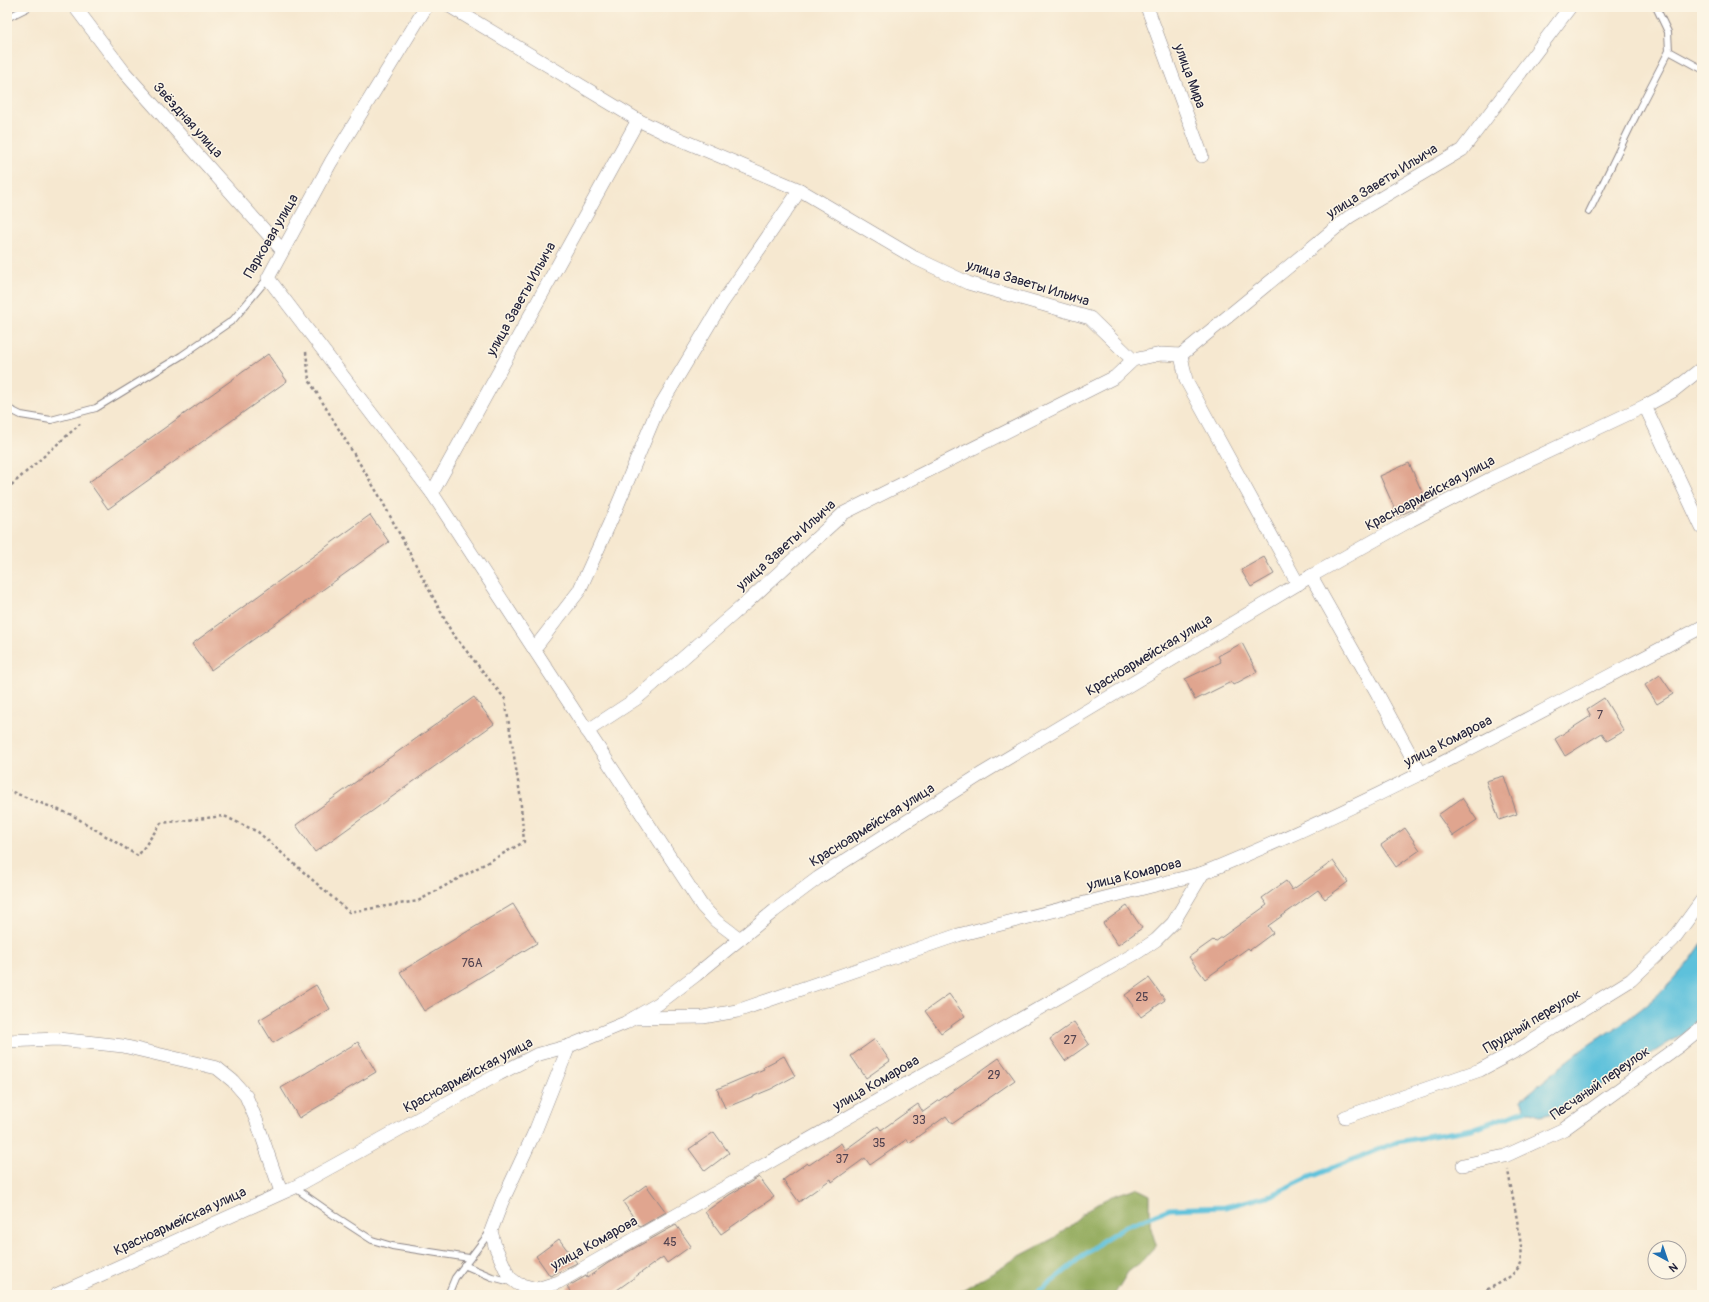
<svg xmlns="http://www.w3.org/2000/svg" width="1709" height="1302" font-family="Pangolin,sans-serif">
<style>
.forest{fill:#92aa5c;stroke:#5a664c}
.water{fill:#5dc1db;stroke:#40728b}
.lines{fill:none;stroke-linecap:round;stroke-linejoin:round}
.stream{stroke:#5dc1db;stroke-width:5}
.building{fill:#e0a58f}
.service-casing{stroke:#8c8586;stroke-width:8}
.minor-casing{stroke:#8c8586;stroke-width:14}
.path{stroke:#8c8586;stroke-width:2.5;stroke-dasharray:3 3;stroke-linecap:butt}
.service{stroke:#fff;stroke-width:6}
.minor{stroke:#fff;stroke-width:13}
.labels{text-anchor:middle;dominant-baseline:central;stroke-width:3;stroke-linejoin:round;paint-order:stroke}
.number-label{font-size:12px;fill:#524350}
.street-label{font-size:14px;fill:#22223b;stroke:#fcf5e5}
</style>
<rect width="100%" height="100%" fill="#fcf5e5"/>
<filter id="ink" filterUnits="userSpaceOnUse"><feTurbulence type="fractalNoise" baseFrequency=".025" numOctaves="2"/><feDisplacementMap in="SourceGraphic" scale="8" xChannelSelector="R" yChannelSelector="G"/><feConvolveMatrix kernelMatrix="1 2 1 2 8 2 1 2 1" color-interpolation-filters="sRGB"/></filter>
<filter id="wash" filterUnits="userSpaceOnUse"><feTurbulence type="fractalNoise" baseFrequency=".012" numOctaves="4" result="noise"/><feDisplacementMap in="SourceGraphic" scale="16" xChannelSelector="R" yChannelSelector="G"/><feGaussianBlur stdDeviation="0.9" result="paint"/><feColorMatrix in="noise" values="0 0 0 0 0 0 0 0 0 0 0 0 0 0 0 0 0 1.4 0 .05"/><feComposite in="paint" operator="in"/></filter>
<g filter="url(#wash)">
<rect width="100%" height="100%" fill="#f6e8d0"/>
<!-- forest -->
<polygon class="forest" points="1136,1188 1150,1195 1150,1225 1156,1245 1141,1262 1128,1272 1114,1295 954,1295 1018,1257 1054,1238 1094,1205 1112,1196"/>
<!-- water -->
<path class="water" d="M1702,943V1016L1679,1036L1585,1096L1559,1111L1540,1115L1525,1110L1521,1100C1543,1082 1564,1063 1587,1046C1596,1040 1606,1034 1615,1028C1648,1006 1681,977 1702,943Z"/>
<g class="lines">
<!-- stream -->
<polyline class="stream" points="1035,1295 1102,1241 1124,1227 1169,1209 1225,1207 1272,1195 1310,1177 1397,1142 1472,1129 1525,1110"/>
</g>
<g id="blocks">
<!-- building -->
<g class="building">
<polygon points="268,354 287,381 108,509 89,482"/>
<polygon points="1409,463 1427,503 1398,516 1380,476"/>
<polygon points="370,515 389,542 211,670 192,644"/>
<polygon points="1264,557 1274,574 1251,587 1241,570"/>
<polygon points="1242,643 1257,672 1233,685 1231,682 1195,700 1185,679 1221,662 1218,656"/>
<polygon points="1660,675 1673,694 1657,704 1645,685"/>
<polygon points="474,697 494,724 315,852 296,825"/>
<polygon points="1604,698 1624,731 1607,741 1602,733 1565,756 1555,739 1591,716 1587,709"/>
<polygon points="1504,776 1517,814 1499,820 1486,781"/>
<polygon points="1462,798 1477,820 1453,836 1438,815"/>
<polygon points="1405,828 1420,850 1396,867 1381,845"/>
<polygon points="1333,861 1348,882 1325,899 1318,890 1268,926 1273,933 1250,950 1248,948 1205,979 1189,957 1213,940 1215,942 1267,905 1262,898 1286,881 1292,890"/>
<polygon points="513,904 537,943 424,1011 400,972"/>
<polygon points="1127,906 1142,928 1118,945 1103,923"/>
<polygon points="1149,978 1165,1000 1141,1017 1125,995"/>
<polygon points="316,985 330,1009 273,1043 259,1020"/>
<polygon points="949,994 965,1016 941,1033 925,1011"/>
<polygon points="1074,1022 1089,1044 1065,1061 1050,1039"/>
<polygon points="875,1039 890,1061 866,1078 851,1056"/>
<polygon points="358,1042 376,1072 299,1118 281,1088"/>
<polygon points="784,1056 795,1076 771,1089 725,1108 717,1089 764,1069 763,1067"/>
<polygon points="999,1058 1015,1080 952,1124 946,1116 909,1143 907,1139 870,1165 865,1158 832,1182 831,1179 799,1202 783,1180 807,1163 809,1165 841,1143 845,1150 878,1126 881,1130 918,1104 923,1112"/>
<polygon points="714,1132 729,1153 705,1171 689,1149"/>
<polygon points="759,1177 774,1197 721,1234 705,1212 729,1195"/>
<polygon points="646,1185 666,1212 640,1227 623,1202"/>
<polygon points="676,1225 691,1246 667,1263 663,1257 610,1295 573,1295 567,1287 586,1276 587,1278 608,1263"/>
<polygon points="559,1239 577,1263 550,1276 536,1256"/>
</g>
</g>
</g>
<g filter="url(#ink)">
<use href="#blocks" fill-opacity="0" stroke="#8c8586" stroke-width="1"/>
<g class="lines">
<!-- service casing -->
<g class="service-casing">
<g id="service">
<polyline points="7,18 29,7"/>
<polyline points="1669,51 1702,69"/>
<polyline points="1589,212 1640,107 1669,51 1668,32 1656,7"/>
<polyline points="7,408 21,415 51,420 96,408 181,356 233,320 268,278"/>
<polyline points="295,1188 335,1216 372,1240 392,1246 469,1258"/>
<polyline points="464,1265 492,1277 511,1282"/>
<polyline points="448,1295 455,1278 490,1232"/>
</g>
</g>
<!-- minor casing -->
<g class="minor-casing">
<g id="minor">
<polyline points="75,7 125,73 282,250"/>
<polyline points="426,7 331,162 268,278 432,493 702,906 716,921 740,939"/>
<polyline points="451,7 638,120 665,133 800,190 915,258 968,283 1090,318 1133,360"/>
<polyline points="1147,7 1202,156"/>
<polyline points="1181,355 1186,380 1298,584"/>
<polyline points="1645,406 1702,528"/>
<polyline points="432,493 638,120"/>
<polyline points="1311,576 1376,691 1421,774"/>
<polyline points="534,649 579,591 616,509 656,413 722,303 800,190"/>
<polyline points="587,731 636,699 746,603 844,513 1115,377 1133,360 1161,354 1181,355 1349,217 1462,150 1570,7"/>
<path d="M634,1018L703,1017L737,1011L958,935L1203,873C1375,803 1538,713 1702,627"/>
<polyline points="7,1041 58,1039 123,1046 217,1068 233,1081 246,1096 257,1122 281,1192"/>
<polyline points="569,1046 536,1129 502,1202 491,1231 495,1246 509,1277 518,1284 537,1289 559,1282 1138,952 1156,940 1173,923 1203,873"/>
<polyline points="1345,1117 1480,1070 1521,1048 1631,980 1673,940 1702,900"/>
<polyline points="1463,1165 1505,1156 1564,1129 1679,1046 1702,1027"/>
<polyline points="56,1295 295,1187 499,1074 536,1055 569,1046 625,1023 658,1004 696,975 774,911 818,878 983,773 1311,576 1411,520 1492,478 1645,406 1673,391 1702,368"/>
</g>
</g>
<!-- path -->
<g class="path">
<polyline points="7,489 80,424"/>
<polyline points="7,790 72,815 138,856 161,823 224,816 258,832 349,912 418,901 524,842 520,794 505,699 452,633 380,497 309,380 306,352"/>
<path d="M1476,1295C1491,1287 1514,1279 1521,1263C1525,1253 1510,1185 1508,1170"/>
</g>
<!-- service -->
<use href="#service" class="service"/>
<!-- minor -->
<use href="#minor" class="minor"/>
</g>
</g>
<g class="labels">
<!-- number labels -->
<g class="number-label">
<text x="1600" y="715">7</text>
<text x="472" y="963">76А</text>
<text x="1142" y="997">25</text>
<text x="1070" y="1040">27</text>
<text x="994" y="1075">29</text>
<text x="919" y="1120">33</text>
<text x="879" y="1143">35</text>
<text x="842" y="1159">37</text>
<text x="670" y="1242">45</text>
</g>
<!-- street labels -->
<g class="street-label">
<text transform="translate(1190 76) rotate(70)">улица Мира</text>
<text transform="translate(188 120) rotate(48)">Звёздная улица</text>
<text transform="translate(1382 181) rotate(-32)">улица Заветы Ильича</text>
<text transform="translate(271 236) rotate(-60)">Парковая улица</text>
<text transform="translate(1028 283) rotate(17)">улица Заветы Ильича</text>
<text transform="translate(521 299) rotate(-61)">улица Заветы Ильича</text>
<text transform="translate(1430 493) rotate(-28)">Красноармейская улица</text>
<text transform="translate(786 545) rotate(-42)">улица Заветы Ильича</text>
<text transform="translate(1149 655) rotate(-31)">Красноармейская улица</text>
<text transform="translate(1448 741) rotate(-27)">улица Комарова</text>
<text transform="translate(872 825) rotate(-32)">Красноармейская улица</text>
<text transform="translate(1134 874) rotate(-14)">улица Комарова</text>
<text transform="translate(1532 1021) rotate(-31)">Прудный переулок</text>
<text transform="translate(468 1075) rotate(-28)">Красноармейская улица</text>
<text transform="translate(876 1083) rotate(-30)">улица Комарова</text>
<text transform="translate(1600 1083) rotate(-35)">Песчаный переулок</text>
<text transform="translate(180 1221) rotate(-25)">Красноармейская улица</text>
<text transform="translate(594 1243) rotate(-29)">улица Комарова</text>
</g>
</g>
<!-- margin -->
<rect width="1709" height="1302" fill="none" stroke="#fcf5e5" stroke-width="24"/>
<!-- north arrow -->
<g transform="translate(1667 1260) rotate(140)"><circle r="19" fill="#fcf5e5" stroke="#a5a1a1"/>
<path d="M0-3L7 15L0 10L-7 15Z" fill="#1f6fb2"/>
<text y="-6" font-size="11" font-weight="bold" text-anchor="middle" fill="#22223b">N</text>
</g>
</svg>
